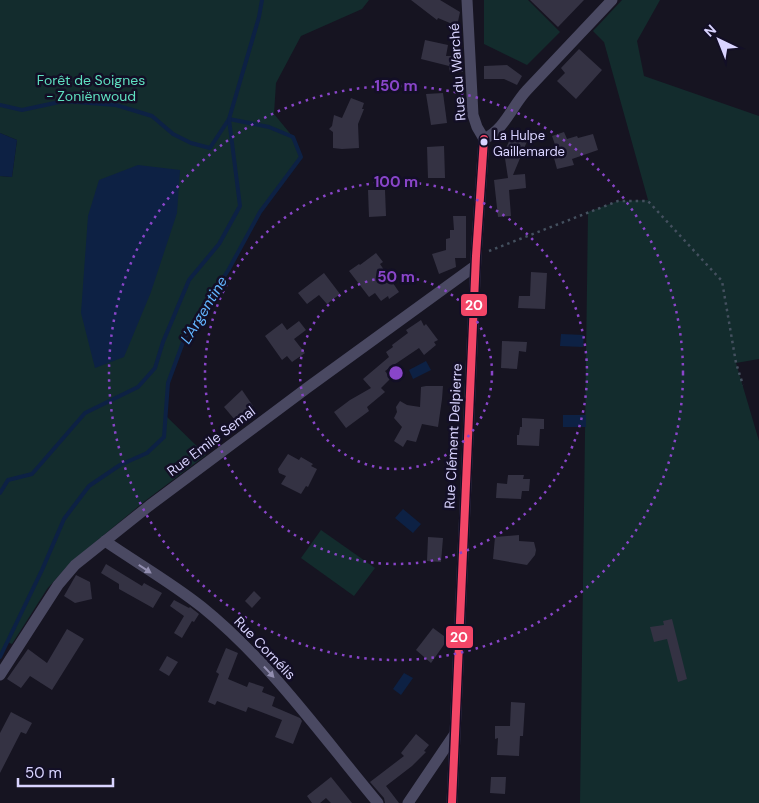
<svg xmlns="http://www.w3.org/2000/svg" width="759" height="803" font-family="'DM Sans',sans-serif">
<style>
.green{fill:#132c2d}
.water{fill:#0d2144}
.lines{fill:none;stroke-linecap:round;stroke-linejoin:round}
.stream{stroke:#0d2144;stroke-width:4}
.building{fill:#343243}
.path{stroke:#44505f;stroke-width:2.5;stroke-dasharray:2.5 4;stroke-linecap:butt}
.street{stroke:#4a4962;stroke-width:11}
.bus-1-casing{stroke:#130f26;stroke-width:11}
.bus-1{stroke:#f34667;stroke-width:8}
.oneway{fill:#928eb0}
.ring{fill:none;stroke:#8945c9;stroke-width:2.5;stroke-dasharray:2.5 5}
.bus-dot{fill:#d9d4ff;stroke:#130f26;stroke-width:2}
.labels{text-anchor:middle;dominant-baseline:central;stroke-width:5;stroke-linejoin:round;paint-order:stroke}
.bus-label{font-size:13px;fill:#d9d4ff;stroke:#130f26;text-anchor:start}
.street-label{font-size:14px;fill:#d9d4ff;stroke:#130f26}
.park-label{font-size:14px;fill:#5fe0c0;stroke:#130f26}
.water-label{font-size:15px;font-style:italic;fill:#62b6ff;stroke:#130f26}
.centre{fill:#8945c9;stroke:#130f26;stroke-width:2.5}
.ring-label{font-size:15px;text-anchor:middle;font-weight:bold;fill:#8945c9;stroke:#130f26;stroke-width:5;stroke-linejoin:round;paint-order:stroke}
.line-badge{stroke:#130f26;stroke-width:2}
.badge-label{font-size:14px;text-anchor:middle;font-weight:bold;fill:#fff}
</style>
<rect width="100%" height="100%" fill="#161421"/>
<!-- green -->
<g class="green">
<polygon points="0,0 369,0 362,9 301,36 276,83 274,114 293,137 301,157 260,212 229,269 185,337 168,383 166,416 206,455 145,501 71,562 47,589 12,644 7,642 0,657 0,176 12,177 17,140 0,133"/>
<polygon points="484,0 528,0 560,32 527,65 484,44"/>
<polygon points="622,0 660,0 637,41 644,76 759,116 759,359 736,363 759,441 759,803 580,803 588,212 618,201 648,200 604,42 593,31"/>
<polygon points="321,530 375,568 354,596 301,558"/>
</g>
<!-- water -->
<g class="water">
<polygon points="0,133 17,140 12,177 0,176"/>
<polygon points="138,165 180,170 177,213 151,292 124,357 95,368 81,313 88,216 99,180"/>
<polygon points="561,334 584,335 583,347 560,346"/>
<polygon points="426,361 431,370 413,379 409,370"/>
<rect x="563" y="415" width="23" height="12"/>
<polygon points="403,509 421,524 413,533 395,518"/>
<polygon points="404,673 413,678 401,695 393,689"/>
</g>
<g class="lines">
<!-- stream -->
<g class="stream">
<polyline points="0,105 22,110 64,101 116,105 152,116 173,134 191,143 210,148 229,119 269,127 293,137 301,157 260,212 229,269 185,337 168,383 164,437 147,453 120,465 89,486 64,519 42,570 0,657"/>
<polyline points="0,493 8,480 32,474 85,413 138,387 155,368 163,342 189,280 219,244 240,206 229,119 259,17 262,0"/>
</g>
</g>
<!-- building -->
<g class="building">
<polygon points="411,0 440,0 460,12 457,26 438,18 437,20"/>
<polygon points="530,0 584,0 558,27"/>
<polygon points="425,40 448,45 446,56 462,56 463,72 450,73 449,66 421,59"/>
<polygon points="579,49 602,70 576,99 557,81 565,73 561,68"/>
<polygon points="507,65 522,76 517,85 504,79 484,79 484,66"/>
<polygon points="443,93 447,123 431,125 426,94"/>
<polygon points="351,98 364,103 362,109 364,109 358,124 359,148 342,149 333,148 333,132 329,129 332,126 334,115 342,118"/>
<polygon points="564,132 567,139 577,136 578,138 593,134 598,150 572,159 574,165 557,169 554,158 559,156 552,136"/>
<polygon points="513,133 528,139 513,175 525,174 526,188 509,190 511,216 498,217 494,180 508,178 504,152"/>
<polygon points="444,146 445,178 428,178 427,147"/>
<polygon points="368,190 385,190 386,216 369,217"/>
<polygon points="453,216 466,216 466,258 455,258 456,267 439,274 432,254 446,250 446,239 450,238 450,230 454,230"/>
<polygon points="376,253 383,262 380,264 399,292 389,299 388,296 381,301 375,293 369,297 349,271 359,264 360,265"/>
<polygon points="531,272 547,273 545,309 518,308 519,296 530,296"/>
<polygon points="324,273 340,294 327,304 319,295 307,304 298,293"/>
<polygon points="421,320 424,326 426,324 438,340 434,342 436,345 424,355 419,348 385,371 391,378 381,388 385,392 367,407 369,411 346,428 334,412 350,400 371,388 363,379 389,357 386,352 393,347 392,345 408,333 406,330"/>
<polygon points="299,321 306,330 294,339 305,353 292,362 287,356 282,360 265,336 282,323 287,330"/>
<polygon points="502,341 527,342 526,352 519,351 517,369 501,368"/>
<polygon points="426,386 443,386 442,399 438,427 422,424 416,442 407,440 403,447 394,441 402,427 394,418 397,412 396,407 400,401 407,405 420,407 421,387"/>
<polygon points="242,390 253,406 235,420 224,407"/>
<polygon points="522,418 544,419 544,429 540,429 539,446 517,445 517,435 519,435 520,427 522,427"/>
<polygon points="288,454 299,460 301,457 313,464 311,466 317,469 308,487 306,486 301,494 281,484 286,476 279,473 278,469"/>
<polygon points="508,475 524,475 523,479 530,479 529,491 522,491 521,499 496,498 497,483 507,484"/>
<polygon points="519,535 519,541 534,542 536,550 535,555 527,565 493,559 495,537"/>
<polygon points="428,537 443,538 441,562 427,561"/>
<polygon points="106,564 142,586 144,583 162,593 153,608 119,589 119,584 101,573"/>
<polygon points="76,575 90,582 92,599 75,603 64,596"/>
<polygon points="254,591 261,598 252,608 245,601"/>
<polygon points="174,600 189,608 190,607 199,614 194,622 192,621 182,638 174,633 184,616 170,606"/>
<polygon points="672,619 687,679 678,682 667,639 654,642 650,627 664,625 663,621"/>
<polygon points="433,628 448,639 431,663 416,650"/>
<polygon points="67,629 84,639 52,690 30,676 21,688 7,679 28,649 47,663"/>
<polygon points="226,648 238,653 228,679 247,687 249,682 264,687 262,692 275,697 272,706 300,718 302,721 293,744 275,737 282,720 248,707 246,712 217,701 215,705 208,702 219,674 216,672"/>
<polygon points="167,656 178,662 169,676 159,670"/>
<polygon points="511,702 525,703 523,736 520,736 519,756 497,755 498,738 495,739 495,726 510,726"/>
<polygon points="11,712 32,723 26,734 21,732 0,773 0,733"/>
<polygon points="416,734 429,745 424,751 426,752 412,766 386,786 399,803 385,803 384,798 370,782 404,756 401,753"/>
<polygon points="331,777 352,803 331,803 326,798 320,803 312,803 307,796"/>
<polygon points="491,777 506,777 505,794 490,793"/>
</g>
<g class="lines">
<!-- path -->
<polyline class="path" points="489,251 618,201 648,201 722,281 736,363 743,385"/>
<!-- street -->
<g class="street">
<polyline points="467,0 473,115 477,127 484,139"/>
<path d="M484,139C505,129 512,106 527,90C555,60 584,30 612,0"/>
<path d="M105,541C137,563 172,583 202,607C270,662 322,736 378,803"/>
<polyline points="0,675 58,585 75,565 149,506 307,388 475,266"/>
<polyline points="408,803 454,735"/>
<polyline points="452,803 476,256 484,139"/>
</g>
<!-- bus-1 casing -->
<g class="bus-1-casing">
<polyline id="bus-1" points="452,803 476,256 484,139"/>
</g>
<!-- bus-1 -->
<use href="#bus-1" class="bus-1"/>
</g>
<!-- one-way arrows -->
<defs><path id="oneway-solid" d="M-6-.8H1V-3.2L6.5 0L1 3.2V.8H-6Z" transform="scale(1.25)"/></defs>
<g class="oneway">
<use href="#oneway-solid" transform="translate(145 569) rotate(33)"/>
<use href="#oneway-solid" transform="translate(269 672) rotate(47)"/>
</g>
<!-- distance rings -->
<g class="ring">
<circle cx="396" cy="373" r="96"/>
<circle cx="396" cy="373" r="191"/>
<circle cx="396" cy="373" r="287"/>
</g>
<!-- markers -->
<circle class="bus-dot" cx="484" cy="142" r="4.5"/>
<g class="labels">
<!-- bus labels -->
<g class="bus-label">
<text x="493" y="135">La Hulpe<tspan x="493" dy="16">Gaillemarde</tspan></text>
</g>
<!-- street labels -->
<g class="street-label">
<text transform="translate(457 72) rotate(-94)">Rue du Warché</text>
<text transform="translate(453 436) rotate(-87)">Rue Clément Delpierre</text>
<text transform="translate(211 441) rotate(-37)">Rue Emile Semal</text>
<text transform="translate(265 648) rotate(46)">Rue Cornélis</text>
</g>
<!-- park labels -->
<g class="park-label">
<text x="91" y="80">Forêt de Soignes<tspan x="91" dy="16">- Zoniënwoud</tspan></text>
</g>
<!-- water labels -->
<g class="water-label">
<text transform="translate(204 310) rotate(-59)">L'Argentine</text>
</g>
</g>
<circle cx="396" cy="373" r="8" class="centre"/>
<g class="ring-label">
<text x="396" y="91">150 m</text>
<text x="396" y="187">100 m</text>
<text x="396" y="282">50 m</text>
</g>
<g class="line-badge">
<rect x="460" y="293" width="28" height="24" rx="5" fill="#f34667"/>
<rect x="445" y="625" width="29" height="24" rx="5" fill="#f34667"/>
</g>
<g class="badge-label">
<text x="474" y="310">20</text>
<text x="459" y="642">20</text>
</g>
<!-- north arrow -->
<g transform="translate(719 40) rotate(317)" stroke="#130f26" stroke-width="4" paint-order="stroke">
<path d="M0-4L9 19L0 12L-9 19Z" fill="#d9d4ff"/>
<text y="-8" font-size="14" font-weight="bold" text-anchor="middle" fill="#d9d4ff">N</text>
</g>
<!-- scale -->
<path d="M18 778v8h95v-8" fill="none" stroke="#d9d4ff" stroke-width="2.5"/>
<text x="25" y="778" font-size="15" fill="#d9d4ff" stroke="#130f26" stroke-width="4" paint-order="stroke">50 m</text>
</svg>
